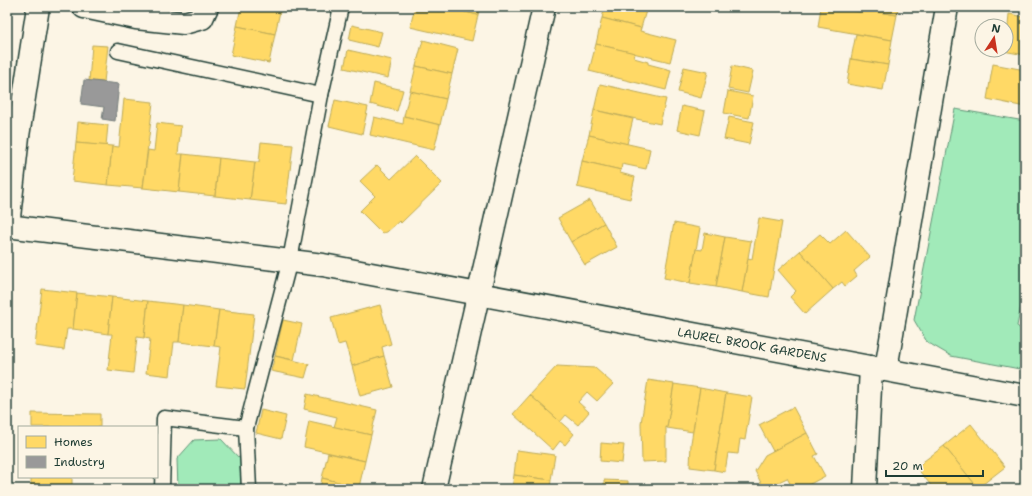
<svg xmlns="http://www.w3.org/2000/svg" width="1032" height="496" font-family="'Shantell Sans',sans-serif">
<style>
.green{fill:#a1eab9;stroke:#609476}
.homes{fill:#ffd966;stroke:#bcaa57}
.industry{fill:#999;stroke:#747d7b}
.lines{fill:none;stroke-linecap:round;stroke-linejoin:round}
.lane-casing{stroke:#1f3d34;stroke-width:17}
.street-casing{stroke:#1f3d34;stroke-width:25}
.lane{stroke:#fcf5e5;stroke-width:14}
.street{stroke:#fcf5e5;stroke-width:22}
.labels{text-anchor:middle;dominant-baseline:central;stroke-width:4;stroke-linejoin:round;paint-order:stroke}
.street-label{font-size:12px;fill:#1f3d34;stroke:#fcf5e5}
</style>
<rect width="100%" height="100%" fill="#fcf5e5"/>
<filter id="ink" filterUnits="userSpaceOnUse"><feTurbulence type="fractalNoise" baseFrequency=".025" numOctaves="2"/><feDisplacementMap in="SourceGraphic" scale="8" xChannelSelector="R" yChannelSelector="G"/><feConvolveMatrix kernelMatrix="1 2 1 2 8 2 1 2 1" color-interpolation-filters="sRGB"/></filter>
<g filter="url(#ink)">
<!-- green -->
<g class="green">
<polygon points="955,109 1025,121 1025,301 1022,301 1017,326 1025,332 1025,370 951,356 927,342 914,320"/>
<polygon points="221,439 240,459 241,489 178,489 177,459 194,440"/>
</g>
<!-- homes -->
<g class="homes">
<polygon points="241,7 281,7 275,34 237,26"/>
<polygon points="415,7 440,11 440,7 445,7 478,15 472,41 410,27"/>
<polygon points="445,7 480,7 478,15"/>
<polygon points="605,7 647,7 641,28 602,18"/>
<polygon points="821,7 833,7 860,12 860,9 897,15 892,40 818,27"/>
<polygon points="861,7 898,7 897,15 860,9"/>
<polygon points="1009,14 1025,17 1025,55 1003,51 1006,50"/>
<polygon points="602,18 641,28 640,31 676,40 670,62 596,44"/>
<polygon points="352,25 382,32 378,47 349,40"/>
<polygon points="237,26 275,34 269,63 231,55"/>
<polygon points="856,34 892,40 888,65 851,59"/>
<polygon points="423,40 458,49 452,74 416,66"/>
<polygon points="596,44 635,53 634,58 648,62 648,64 671,70 666,90 589,71"/>
<polygon points="92,45 108,46 104,82 89,81"/>
<polygon points="348,50 392,60 388,78 344,68"/>
<polygon points="851,59 888,65 883,90 847,84"/>
<polygon points="993,64 1025,70 1025,107 987,99"/>
<polygon points="416,66 452,74 446,99 410,91"/>
<polygon points="732,66 753,71 748,93 728,89"/>
<polygon points="684,67 708,72 701,98 678,92"/>
<polygon points="374,83 403,90 397,111 370,104"/>
<polygon points="600,84 666,99 660,124 594,110"/>
<polygon points="410,91 446,99 440,125 404,116"/>
<polygon points="728,91 753,96 749,118 724,113"/>
<polygon points="124,99 153,102 143,188 108,185 112,146 119,147"/>
<polygon points="335,100 368,107 362,134 329,126"/>
<polygon points="682,106 705,111 700,135 677,130"/>
<polygon points="594,110 633,119 627,144 589,135"/>
<polygon points="404,116 440,125 434,150 370,135 374,117 403,124"/>
<polygon points="729,117 754,122 749,144 724,139"/>
<polygon points="78,122 108,125 106,146 76,143"/>
<polygon points="157,123 181,126 178,154 183,154 179,192 143,188 148,150 154,151"/>
<polygon points="589,135 650,149 646,169 622,164 621,170 582,161"/>
<polygon points="261,142 293,145 286,204 250,200 255,162 259,162"/>
<polygon points="76,143 112,146 108,185 72,181"/>
<polygon points="183,154 219,158 215,196 179,192"/>
<polygon points="415,156 442,183 401,223 399,221 387,232 382,233 360,211 375,196 360,181 377,165 391,179"/>
<polygon points="219,158 255,162 250,200 215,196"/>
<polygon points="582,161 621,170 620,173 635,177 630,199 577,187"/>
<polygon points="590,200 604,223 571,242 558,218"/>
<polygon points="759,218 782,222 769,297 742,292 748,258 752,259"/>
<polygon points="604,223 617,247 585,265 571,242"/>
<polygon points="674,223 700,228 690,283 664,278"/>
<polygon points="846,230 870,257 854,271 857,276 845,286 842,282 833,289 800,251 820,234 830,244"/>
<polygon points="705,233 725,237 716,287 690,283 696,249 702,250"/>
<polygon points="725,237 751,241 742,292 716,287"/>
<polygon points="800,251 833,289 805,314 790,297 796,291 778,270"/>
<polygon points="42,289 77,293 73,329 67,329 64,350 35,346"/>
<polygon points="77,293 112,297 108,334 73,329"/>
<polygon points="112,297 148,301 144,338 137,337 133,373 108,370 112,334 108,334"/>
<polygon points="148,301 183,305 179,342 174,342 170,376 146,373 150,339 144,338"/>
<polygon points="183,305 219,310 214,346 179,342"/>
<polygon points="380,305 391,344 382,347 384,356 352,366 345,343 338,345 331,318"/>
<polygon points="219,310 254,314 245,389 216,386 221,347 214,346"/>
<polygon points="283,320 302,324 294,360 275,356"/>
<polygon points="275,356 309,364 305,378 271,371"/>
<polygon points="384,356 393,387 360,396 352,366"/>
<polygon points="557,366 595,368 613,384 597,401 587,392 578,402 589,412 578,425 566,415 560,422 530,395"/>
<polygon points="648,380 674,384 667,428 666,427 666,461 642,462 641,423"/>
<polygon points="674,384 700,388 693,432 667,428"/>
<polygon points="700,388 726,393 714,470 690,467 691,443"/>
<polygon points="726,393 752,397 745,440 740,439 738,454 728,453 725,472 714,470"/>
<polygon points="307,394 377,410 371,435 334,427 337,417 304,409"/>
<polygon points="530,395 574,434 565,445 560,441 553,450 513,414"/>
<polygon points="793,407 807,433 773,451 759,425"/>
<polygon points="261,410 286,416 281,439 256,433"/>
<polygon points="32,413 100,414 100,427 32,427"/>
<polygon points="309,421 371,435 365,461 304,447"/>
<polygon points="971,424 1005,467 978,488 944,446"/>
<polygon points="807,433 818,454 814,456 825,476 801,489 793,489 787,478 764,489 755,471 765,455"/>
<polygon points="601,443 624,445 622,463 600,461"/>
<polygon points="944,446 978,488 976,489 934,489 916,467"/>
<polygon points="517,450 555,455 551,480 514,475"/>
<polygon points="328,453 365,461 359,487 322,478"/>
<polygon points="514,475 551,480 550,489 512,489"/>
<rect x="31" y="477" width="41" height="8"/>
<polygon points="322,478 359,487 358,489 320,489"/>
<polygon points="604,480 628,481 628,489 604,489"/>
<polygon points="31,485 72,485 72,489 102,489 31,489"/>
</g>
<!-- industry -->
<polygon class="industry" points="84,80 119,84 115,121 102,119 104,107 81,104"/>
<g class="lines">
<!-- lane casing -->
<g class="lane-casing">
<g id="lane">
<polyline points="118,51 321,95"/>
<polyline points="162,489 164,418 246,428"/>
<polyline points="249,489 246,428 290,260 321,95 341,7"/>
</g>
</g>
<!-- street casing -->
<g class="street-casing">
<g id="street">
<polyline points="84,7 136,18 184,23 202,18 207,7"/>
<polyline points="7,226 323,265 1025,396"/>
<polyline points="8,226 18,136 38,7"/>
<polyline points="886,369 947,7"/>
<polyline points="434,489 544,7"/>
<polyline points="865,489 871,367"/>
</g>
</g>
<!-- lane -->
<use href="#lane" class="lane"/>
<!-- street -->
<use href="#street" class="street"/>
</g>
</g>
<g class="labels">
<!-- street labels -->
<g class="street-label">
<text transform="translate(752 345) rotate(10)">LAUREL BROOK GARDENS</text>
</g>
</g>
<!-- margin -->
<rect width="1032" height="496" fill="none" stroke="#fcf5e5" stroke-width="24"/>
<rect x="12" y="12" width="1008" height="472" fill="none" stroke="#1f3d34" stroke-width="1.5" filter="url(#ink)"/>
<!-- legend -->
<rect x="18" y="426" width="140" height="52" fill="#fcf5e5" stroke="#a4ab9e"/>
<rect x="26" y="436" width="20" height="12" fill="#ffd966" stroke="#a4ab9e"/>
<text x="54" y="446" font-size="12" fill="#1f3d34">Homes</text>
<rect x="26" y="456" width="20" height="12" fill="#999999" stroke="#a4ab9e"/>
<text x="54" y="466" font-size="12" fill="#1f3d34">Industry</text>
<!-- north arrow -->
<g transform="translate(994 38) rotate(12)"><circle r="19" fill="#fcf5e5" stroke="#a4ab9e"/>
<path d="M0-3L7 15L0 10L-7 15Z" fill="#c8321e"/>
<text y="-6" font-size="11" font-weight="bold" text-anchor="middle" fill="#1f3d34">N</text>
</g>
<!-- scale -->
<path d="M886 470v6h97v-6" fill="none" stroke="#1f3d34" stroke-width="2"/>
<text x="892" y="470" font-size="12" fill="#1f3d34" stroke="#fcf5e5" stroke-width="3" paint-order="stroke">20 m</text>
</svg>
